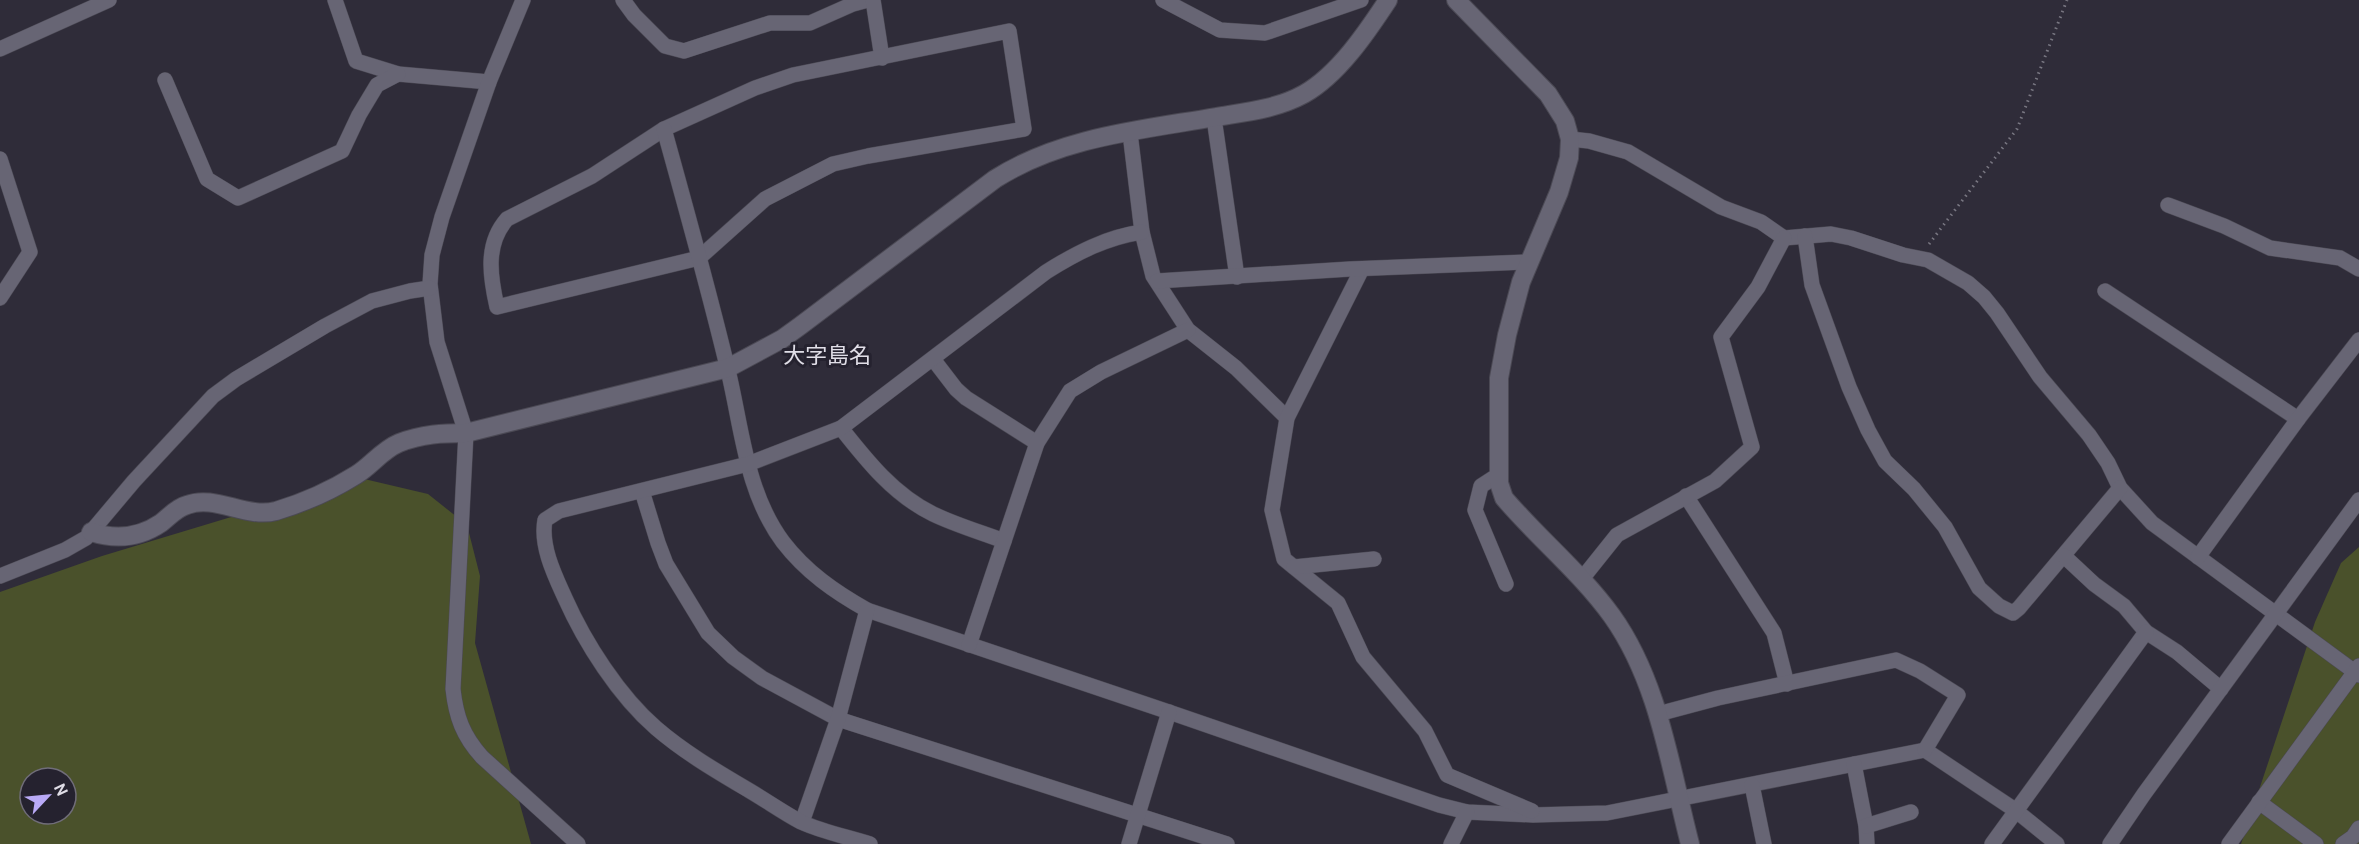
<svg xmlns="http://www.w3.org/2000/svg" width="2359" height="844" font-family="Cabin,'Noto Sans JP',sans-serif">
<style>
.green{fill:#4a512b;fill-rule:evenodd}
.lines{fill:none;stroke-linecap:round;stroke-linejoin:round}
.minor-casing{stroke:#4b4954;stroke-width:16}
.tertiary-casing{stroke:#4b4954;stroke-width:20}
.path{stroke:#797782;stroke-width:3;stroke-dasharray:1.5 4.5;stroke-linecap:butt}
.minor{stroke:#676574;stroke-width:15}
.tertiary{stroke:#676574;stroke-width:18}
.labels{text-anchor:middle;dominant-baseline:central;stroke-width:6;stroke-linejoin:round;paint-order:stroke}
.quarter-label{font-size:22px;fill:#e0dee7;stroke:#25222f}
</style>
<rect width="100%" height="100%" fill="#2f2c39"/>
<!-- green -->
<g class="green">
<path d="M360,478L428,494L467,525L480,576L475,643L531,844H0V592L102,556ZM30,778H66V814H30Z"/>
<polygon points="2359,547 2359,844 2241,844 2315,622 2341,563"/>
</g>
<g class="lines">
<!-- minor casing -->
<g class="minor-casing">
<g id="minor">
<polyline points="335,0 356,61 398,74 489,82"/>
<path d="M523,0L489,82L442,217L432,255L430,284L437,342L466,433L453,689C456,717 463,736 482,757L578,844"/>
<polyline points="623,0 634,15 665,46 684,51 770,23 810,23 853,4 868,0"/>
<polyline points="873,0 882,58"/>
<polyline points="1163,0 1220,30 1265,33 1361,0"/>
<path d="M1009,31L1024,129L868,156L833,164L765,199L699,258L497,307C490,276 485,244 507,219L592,176L664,129L755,88L793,75Z"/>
<polyline points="0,49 109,0"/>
<polyline points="165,80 207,179 238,198 342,151 359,115 377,85 398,74"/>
<polyline points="1214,118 1237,277"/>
<path d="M664,129C686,208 708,287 727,366C742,426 745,491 783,542C806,572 835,592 867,610L1169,712L1439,805L1467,812L1533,815L1607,813L1925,750L2015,810L2057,844"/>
<polyline points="1130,133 1142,232 1153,276 1188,330 1236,368 1287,418"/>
<polyline points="1570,139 1589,141 1628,152 1721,207 1761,222 1784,238 1831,234 1851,238 1903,255 1928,260 1968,283 1984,297 1997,313 2040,377 2089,435 2108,463 2120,488 2152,523 2359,675"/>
<polyline points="0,159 30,252 0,298"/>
<polyline points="2168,205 2224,226 2270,248 2340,258 2359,269"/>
<polyline points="1805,236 1812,285 1849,387 1868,430 1885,461 1914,489 1945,527 1979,588 1999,606 2013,613 2019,608 2120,488"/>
<polyline points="1362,269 1287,418 1272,510 1284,559 1338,603 1363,657 1425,731 1447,775 1532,811"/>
<polyline points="1157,281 1350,269 1529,262"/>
<polyline points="2105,291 2298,419"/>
<polyline points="933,359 956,389 966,398 1037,443"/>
<path d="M841,428C867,461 894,495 933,514C956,525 980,532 1004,541"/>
<polyline points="1498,475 1481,486 1475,510 1506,584"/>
<polyline points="642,491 658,543 666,564 708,633 733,657 762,678 838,719 1227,844"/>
<polyline points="1686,496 1774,633 1787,684"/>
<polyline points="2064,556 2094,584 2124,606 2146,632 2177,652 2221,689"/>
<polyline points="2198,557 2298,419 2359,340"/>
<polyline points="1294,567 1374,559"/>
<polyline points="0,576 65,550 86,538 134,481 213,396 236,379 325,326 372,301 410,291 430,288"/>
<polyline points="1581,580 1617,535 1715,481 1752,447 1721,337 1758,287 1784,238"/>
<polyline points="969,645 1037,443 1070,391 1101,372 1188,330"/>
<polyline points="1658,714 1718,698 1896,660 1920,671 1958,695 1925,750"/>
<polyline points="1854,764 1866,826 1867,844"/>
<polyline points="1752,785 1764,844"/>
<polyline points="2259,802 2316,844"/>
<polyline points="802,822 838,719 867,610"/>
<polyline points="1866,826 1911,812"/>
<path d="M870,844C848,837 823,832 801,822C784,813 767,801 750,791C718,772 685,753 656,728C619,696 585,643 565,598C555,576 540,546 545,520L559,511L748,464L841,428L1046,272C1076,253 1107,237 1142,232"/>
<polyline points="1129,844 1169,712"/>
<polyline points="1451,844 1467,812"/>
<polyline points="1992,844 2146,632"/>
<polyline points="2110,844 2144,794 2359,500"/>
<polyline points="2229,844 2359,666"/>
<polyline points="2343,844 2353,837 2359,828"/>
</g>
</g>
<!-- tertiary casing -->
<g class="tertiary-casing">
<g id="tertiary">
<path d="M1456,0L1548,94L1565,121L1570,139L1569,158L1559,192L1521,282L1507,335L1499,378V483L1504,498C1539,539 1581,573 1612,616C1659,682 1670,767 1690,844"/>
<path d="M91,532C116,540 139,538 161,523C169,517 176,508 187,505C215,494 246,519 276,511C303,503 332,490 356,475C371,466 382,450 399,443C422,434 443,433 466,433L728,368L782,339L800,326L995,179C1061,137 1141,130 1216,117C1246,112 1277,109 1304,94C1338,75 1367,32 1388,0"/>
</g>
</g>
<!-- path -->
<polyline class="path" points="1929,244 2017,129 2067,0"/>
<!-- minor -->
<use href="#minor" class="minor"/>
<!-- tertiary -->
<use href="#tertiary" class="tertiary"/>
</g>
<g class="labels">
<!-- quarter labels -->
<g class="quarter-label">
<text x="827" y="355">大字島名</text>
</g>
</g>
<!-- north arrow -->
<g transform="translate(48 796) rotate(64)"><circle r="28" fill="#25222f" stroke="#706d79" stroke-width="1.5"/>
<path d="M0-4.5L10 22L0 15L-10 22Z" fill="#b9aaf7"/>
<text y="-9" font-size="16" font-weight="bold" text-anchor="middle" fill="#e0dee7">N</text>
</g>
</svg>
